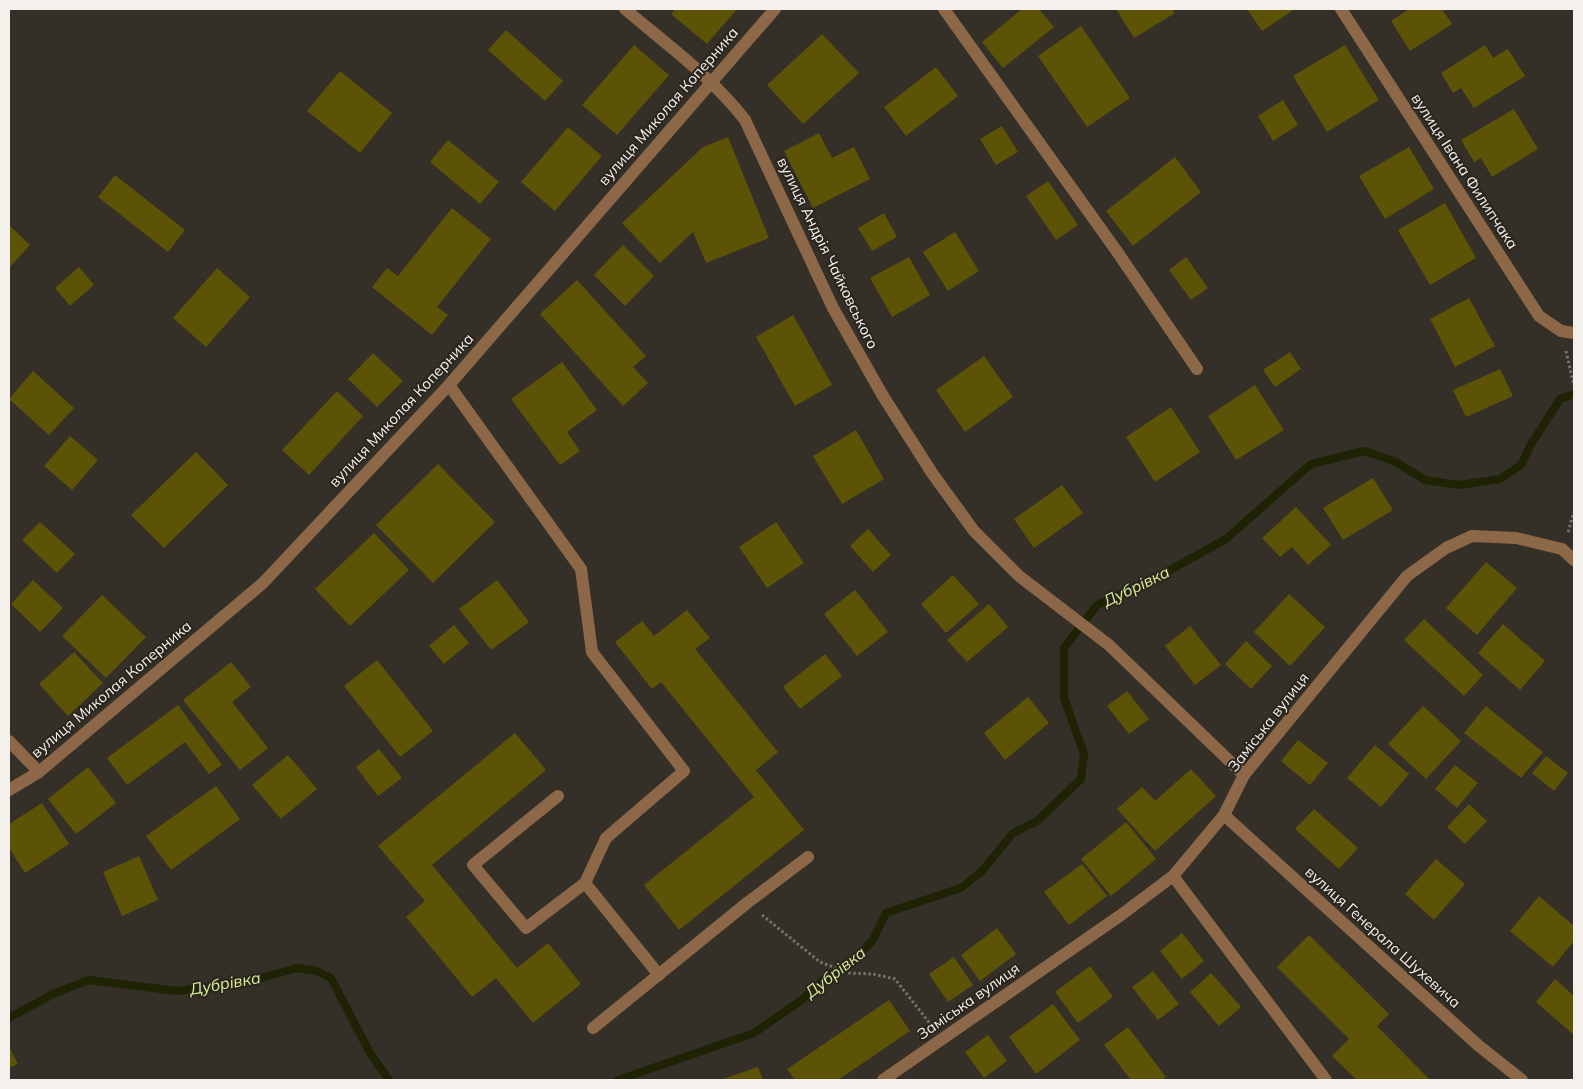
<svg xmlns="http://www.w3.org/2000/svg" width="1583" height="1089" font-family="Mulish,sans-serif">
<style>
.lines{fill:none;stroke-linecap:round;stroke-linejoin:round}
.stream{stroke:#1d2303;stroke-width:8}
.building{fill:#5d5307}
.path{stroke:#77736c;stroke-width:3;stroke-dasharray:2.5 2.5;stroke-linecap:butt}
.lane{stroke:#8d6848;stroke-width:12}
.street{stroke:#8d6848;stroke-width:12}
.labels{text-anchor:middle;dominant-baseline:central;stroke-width:4;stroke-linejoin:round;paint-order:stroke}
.street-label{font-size:15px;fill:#f4f1ec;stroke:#2a251d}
.water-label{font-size:16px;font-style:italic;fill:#daf095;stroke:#2a251d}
</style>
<rect width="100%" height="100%" fill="#342f27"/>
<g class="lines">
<!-- stream -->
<g class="stream">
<polyline points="9,1018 53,994 89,980 177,991 239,984 297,968 317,971 331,978 370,1053 389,1080"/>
<polyline points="618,1080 754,1033 803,999 822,981 858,956 873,940 886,913 961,888 982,871 1013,833 1037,821 1081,779 1084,754 1064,698 1064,648 1097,605 1161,575 1226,539 1311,464 1364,451 1394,461 1425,480 1459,485 1500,479 1521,465 1530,446 1560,399 1574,394"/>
</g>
</g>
<!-- building -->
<g class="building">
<polygon points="676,9 737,9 707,44 671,14"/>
<polygon points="1022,9 1039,9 1054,27 1003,68 982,42"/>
<polygon points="1116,9 1172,9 1175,13 1134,38"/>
<polygon points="1247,9 1295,9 1262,31"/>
<polygon points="1409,9 1442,9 1452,24 1410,51 1391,21"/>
<polygon points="1081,26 1130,98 1087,127 1038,56"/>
<polygon points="506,30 563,81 545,101 488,50"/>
<polygon points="822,34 859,73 803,124 767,85"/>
<polygon points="634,45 669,75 617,135 582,105"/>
<polygon points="1345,45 1379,100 1327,132 1293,76"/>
<polygon points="1485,45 1493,58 1508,49 1525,76 1474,108 1461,88 1453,93 1441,73"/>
<polygon points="936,67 958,96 906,136 884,107"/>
<polygon points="340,71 392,113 360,153 307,111"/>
<polygon points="1283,100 1298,125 1273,141 1258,116"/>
<polygon points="1514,109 1538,149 1492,177 1481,158 1474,162 1461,140"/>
<polygon points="1002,126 1018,152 996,165 980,139"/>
<polygon points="568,127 602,156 555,211 521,182"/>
<polygon points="819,133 832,158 854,147 870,179 813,208 784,151"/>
<polygon points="728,137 769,238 706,263 693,232 660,263 622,223 703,147"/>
<polygon points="448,140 499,182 480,204 430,162"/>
<polygon points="1409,147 1434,189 1385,219 1359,176"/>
<polygon points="1175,157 1201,192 1133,246 1106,211"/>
<polygon points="115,175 185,230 168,252 98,197"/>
<polygon points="1048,181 1078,225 1056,240 1026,196"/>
<polygon points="1445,203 1476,258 1430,285 1398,230"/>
<polygon points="452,208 491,239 437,307 448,315 432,335 372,287 387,268 398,276"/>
<polygon points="884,213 897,237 872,251 858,228"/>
<polygon points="9,225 30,245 9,268"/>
<polygon points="955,232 979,271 948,291 923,252"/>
<polygon points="623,245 654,276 625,306 594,275"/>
<polygon points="909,257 930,295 892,317 870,278"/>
<polygon points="1186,257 1208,288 1191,300 1169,270"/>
<polygon points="79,267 94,285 70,306 55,288"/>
<polygon points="217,268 250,297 206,347 173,318"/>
<polygon points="577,280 646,356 633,367 648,383 623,406 540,314"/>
<polygon points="1469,298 1495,346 1455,367 1430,319"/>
<polygon points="793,315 832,385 795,406 756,337"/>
<polygon points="1290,352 1301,369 1275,387 1263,370"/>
<polygon points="373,353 403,381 377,407 348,379"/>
<polygon points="984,356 1013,397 965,432 936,390"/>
<polygon points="562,362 597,410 567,432 580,451 560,465 511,399"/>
<polygon points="1500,369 1513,396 1466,417 1453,390"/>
<polygon points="33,371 74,408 49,435 9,399"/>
<polygon points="1255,385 1284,430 1236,460 1208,416"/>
<polygon points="337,391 363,416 309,475 282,450"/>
<polygon points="1171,407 1200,452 1155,482 1126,437"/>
<polygon points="856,430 884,479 842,504 813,456"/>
<polygon points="70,436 98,460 72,490 44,466"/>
<polygon points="196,452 228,485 164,548 131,515"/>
<polygon points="438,464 495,522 433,583 376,525"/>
<polygon points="1373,478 1393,510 1343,540 1323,508"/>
<polygon points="1062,485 1083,513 1034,548 1014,519"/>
<polygon points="1296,507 1331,545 1308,565 1292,547 1280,557 1262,538"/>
<polygon points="40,522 75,554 57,573 22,540"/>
<polygon points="776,522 804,563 767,588 739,547"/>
<polygon points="868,529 891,555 873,572 850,546"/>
<polygon points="374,533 409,570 350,626 315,589"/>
<polygon points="1486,562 1517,588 1477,635 1446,608"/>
<polygon points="953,575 979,604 946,633 921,604"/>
<polygon points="33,580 63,608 40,632 11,604"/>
<polygon points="497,580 529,622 491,650 459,609"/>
<polygon points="855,590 888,632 857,656 824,614"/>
<polygon points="1289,594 1325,627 1290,666 1254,632"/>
<polygon points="102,595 146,637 106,678 62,636"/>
<polygon points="989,604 1008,627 967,662 947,640"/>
<polygon points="687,610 710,638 695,649 778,752 756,770 804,830 679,930 644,885 754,797 661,682 652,689 615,642 642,621 654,636"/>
<polygon points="1424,619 1483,675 1464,696 1404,640"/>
<polygon points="1503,624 1545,661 1520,690 1478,653"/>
<polygon points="454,625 469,643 444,664 429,646"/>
<polygon points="1190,626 1221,665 1195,685 1165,646"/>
<polygon points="1246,641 1272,666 1251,689 1225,664"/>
<polygon points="74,652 103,683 68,716 39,684"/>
<polygon points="825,654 842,676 800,709 783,687"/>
<polygon points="377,660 433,731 400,757 344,686"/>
<polygon points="231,662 251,687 232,702 268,748 240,770 183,700"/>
<polygon points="1127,691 1149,719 1129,734 1107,706"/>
<polygon points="1028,697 1049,723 1005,760 984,733"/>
<polygon points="178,705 222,765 209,774 185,742 127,785 107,758"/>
<polygon points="1423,706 1461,741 1426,779 1388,744"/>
<polygon points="1486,706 1543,752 1521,778 1464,733"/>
<polygon points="515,733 546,770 432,865 517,968 548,943 581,984 533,1023 496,978 472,997 406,917 425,901 378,846"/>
<polygon points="1298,740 1328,763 1310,785 1281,761"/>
<polygon points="1375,745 1409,774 1381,807 1347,778"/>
<polygon points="379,749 402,778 378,796 356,767"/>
<polygon points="288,755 317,789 281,819 252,785"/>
<polygon points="1546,756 1568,773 1554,791 1532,773"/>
<polygon points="1455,765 1478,783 1457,808 1435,789"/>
<polygon points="88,767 116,803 76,834 48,799"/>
<polygon points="1191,769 1216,796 1155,851 1117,809 1142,787 1155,801"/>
<polygon points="216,786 240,819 171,870 146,836"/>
<polygon points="42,803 69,844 25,873 9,848 9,824"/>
<polygon points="1469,804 1487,821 1465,844 1447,827"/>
<polygon points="1314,809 1358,848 1339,869 1295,829"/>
<polygon points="1126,822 1156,859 1111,896 1081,859"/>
<polygon points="139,856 158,900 122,916 103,872"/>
<polygon points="1436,859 1465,884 1434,920 1405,894"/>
<polygon points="1082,864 1107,896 1069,925 1044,892"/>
<polygon points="1539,896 1574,926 1574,941 1553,967 1510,931"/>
<polygon points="997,928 1016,954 980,981 961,955"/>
<polygon points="1182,933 1204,961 1182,979 1160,951"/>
<polygon points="1309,935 1389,1014 1377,1026 1430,1080 1357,1080 1332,1056 1349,1039 1277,967"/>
<polygon points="954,957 973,985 948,1002 929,974"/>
<polygon points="1090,966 1113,997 1078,1023 1055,992"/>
<polygon points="1153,971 1179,1004 1158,1020 1132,987"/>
<polygon points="1211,973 1241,1007 1219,1026 1190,992"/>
<polygon points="1555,979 1574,996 1574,1035 1536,1002"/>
<polygon points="889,1000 910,1031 838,1080 795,1080 787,1069"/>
<polygon points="1053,1004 1080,1040 1036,1074 1009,1037"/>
<polygon points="1128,1027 1166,1077 1161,1080 1131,1080 1104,1045"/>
<polygon points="988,1035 1007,1061 984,1078 965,1052"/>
<polygon points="9,1047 18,1064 9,1068"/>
<polygon points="758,1067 763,1080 720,1080"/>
</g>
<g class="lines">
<!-- path -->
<g class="path">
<polyline points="1566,351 1574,386"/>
<polyline points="1568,532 1574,512"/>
<polyline points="762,915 820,962 849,973 873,974 895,979 931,1025"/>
</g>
<!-- lane -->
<g class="lane">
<polyline points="449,385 581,569 592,652 684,771 606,838 585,883 526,928 473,865 558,796"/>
<polyline points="1173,876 1326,1080"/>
<polyline points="585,883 659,975"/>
<polyline points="593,1028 747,903 808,857"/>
</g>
<!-- street -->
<g class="street">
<path d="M625,9C666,44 712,77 745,120L833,308L883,396L932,473L974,531L1019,576L1109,645L1244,775"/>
<polyline points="944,9 1118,253 1197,369"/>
<polyline points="1341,9 1539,316 1561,331 1574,333"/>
<polyline points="9,741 39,772"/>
<polyline points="9,790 39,772 263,583 449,385 775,9"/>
<polyline points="1224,815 1479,1046 1522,1080"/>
<polyline points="883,1080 1121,915 1173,876 1224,815 1244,775 1407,576 1446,548 1472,536 1516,538 1562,549 1574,560"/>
</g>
</g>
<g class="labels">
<!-- street labels -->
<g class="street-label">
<text transform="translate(668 106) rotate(-49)">вулиця Миколая Коперника</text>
<text transform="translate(1465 171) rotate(57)">вулиця Івана Филипчака</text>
<text transform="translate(828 253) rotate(64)">вулиця Андрія Чайковського</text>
<text transform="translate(401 410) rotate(-47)">вулиця Миколая Коперника</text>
<text transform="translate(111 689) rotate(-40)">вулиця Миколая Коперника</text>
<text transform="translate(1268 722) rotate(-52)">Заміська вулиця</text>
<text transform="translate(1383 937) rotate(42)">вулиця Генерала Шухевича</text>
<text transform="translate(968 1001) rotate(-35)">Заміська вулиця</text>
</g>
<!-- water labels -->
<g class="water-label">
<text transform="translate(1136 586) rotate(-26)">Дубрівка</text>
<text transform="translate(835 972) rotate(-38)">Дубрівка</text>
<text transform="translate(225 983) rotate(-10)">Дубрівка</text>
</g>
</g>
<!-- border -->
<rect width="1583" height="1089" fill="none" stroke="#f4f1ec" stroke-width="20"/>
</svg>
